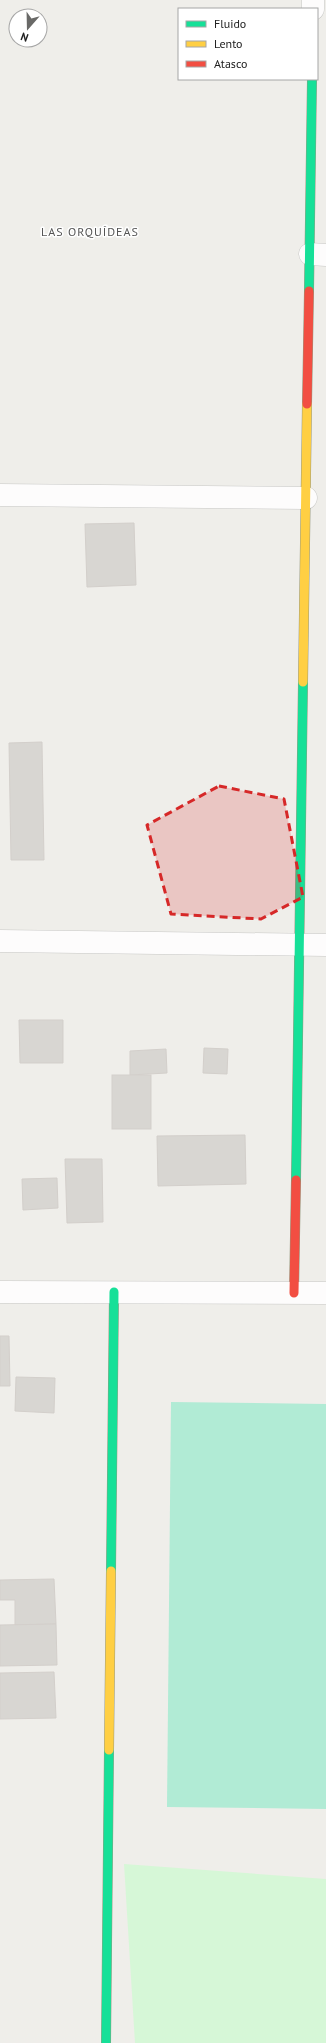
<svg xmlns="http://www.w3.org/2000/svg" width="326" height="2043" font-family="'PT Sans',sans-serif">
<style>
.park{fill:#d6f7d7}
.pitch{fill:#b1ebd5}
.building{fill:#d8d6d2;stroke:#d3cfcb}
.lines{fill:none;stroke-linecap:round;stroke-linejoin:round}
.street-casing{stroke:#c8c8c6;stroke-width:23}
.fast-casing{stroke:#989a80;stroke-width:10}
.slow-casing{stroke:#989a80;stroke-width:10}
.jam-casing{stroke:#989a80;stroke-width:10}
.street{stroke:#fdfcfc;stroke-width:22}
.fast{stroke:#16e098;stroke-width:9}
.slow{stroke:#ffcf43;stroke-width:9}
.jam{stroke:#f24e42;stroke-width:9}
.marked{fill:#d62828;fill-opacity:0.2;stroke:#d62828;stroke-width:3;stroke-dasharray:8 5;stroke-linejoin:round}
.labels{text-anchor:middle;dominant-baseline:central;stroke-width:3;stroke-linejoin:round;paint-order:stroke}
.neighbourhood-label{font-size:12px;letter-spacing:1px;fill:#545454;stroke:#fff}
</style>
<rect width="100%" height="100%" fill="#efeeea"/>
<!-- park -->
<polygon class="park" points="124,1864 326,1879 326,2043 135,2043"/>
<!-- pitch -->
<polygon class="pitch" points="171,1402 326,1404 326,1809 167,1807"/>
<!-- building -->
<g class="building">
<polygon points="134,523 136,585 87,587 85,524"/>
<polygon points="42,742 44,860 11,860 9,743"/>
<polygon points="19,1020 63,1020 63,1063 20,1063"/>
<polygon points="204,1048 228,1049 227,1074 203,1073"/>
<polygon points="166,1049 167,1073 130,1075 130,1051"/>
<rect x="112" y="1075" width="39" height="54"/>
<polygon points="245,1135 246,1184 158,1186 157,1136"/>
<polygon points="65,1159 102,1159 103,1222 67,1223"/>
<polygon points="57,1178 58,1208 23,1210 22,1179"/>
<polygon points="0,1336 9,1336 10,1386 0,1386"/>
<polygon points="16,1377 55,1378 54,1413 15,1411"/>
<polygon points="54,1579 56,1624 15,1625 15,1600 0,1600 0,1580"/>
<polygon points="56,1624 57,1665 0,1666 0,1625"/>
<polygon points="54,1672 56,1718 0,1719 0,1673"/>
</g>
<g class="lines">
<!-- street casing -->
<g class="street-casing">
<g id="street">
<polyline points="313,9 313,0"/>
<polyline points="310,254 326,255"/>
<polyline points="0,495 306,498"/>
<polyline points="0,941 326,945"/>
<polyline points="0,1292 326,1293"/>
</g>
</g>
<!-- fast casing -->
<g class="fast-casing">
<g id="fast">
<polyline points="309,291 312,79"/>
<polyline points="296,1180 303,682"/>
<polyline points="111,1571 114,1292"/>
<polyline points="106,2043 109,1750"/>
</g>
</g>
<!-- slow casing -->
<g class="slow-casing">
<g id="slow">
<polyline points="303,682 307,404"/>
<polyline points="109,1750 111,1571"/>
</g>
</g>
<!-- jam casing -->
<g class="jam-casing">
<g id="jam">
<polyline points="307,404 309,291"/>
<polyline points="294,1293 296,1180"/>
</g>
</g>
<!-- street -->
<use href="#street" class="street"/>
<!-- fast -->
<use href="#fast" class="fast"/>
<!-- slow -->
<use href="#slow" class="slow"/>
<!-- jam -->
<use href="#jam" class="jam"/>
</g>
<!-- marked area -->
<path class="marked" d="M219,786L284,799L303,897L261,919L171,914L147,825Z"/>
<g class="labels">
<!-- neighbourhood labels -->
<g class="neighbourhood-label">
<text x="90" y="231">LAS ORQUÍDEAS</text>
</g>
</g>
<!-- legend -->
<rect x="178" y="8" width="140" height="72" fill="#ffffff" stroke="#a6a6a6"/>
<rect x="186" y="21" width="20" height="6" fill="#16e098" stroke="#a6a6a6"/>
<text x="214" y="28" font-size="12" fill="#212121">Fluido</text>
<rect x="186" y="41" width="20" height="6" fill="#ffcf43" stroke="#a6a6a6"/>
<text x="214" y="48" font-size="12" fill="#212121">Lento</text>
<rect x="186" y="61" width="20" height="6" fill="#f24e42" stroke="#a6a6a6"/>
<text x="214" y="68" font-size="12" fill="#212121">Atasco</text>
<!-- north arrow -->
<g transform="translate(28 28) rotate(200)"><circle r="19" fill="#ffffff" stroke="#a6a6a6"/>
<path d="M0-3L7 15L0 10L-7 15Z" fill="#696967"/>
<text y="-6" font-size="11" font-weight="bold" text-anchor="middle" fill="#212121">N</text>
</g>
</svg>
